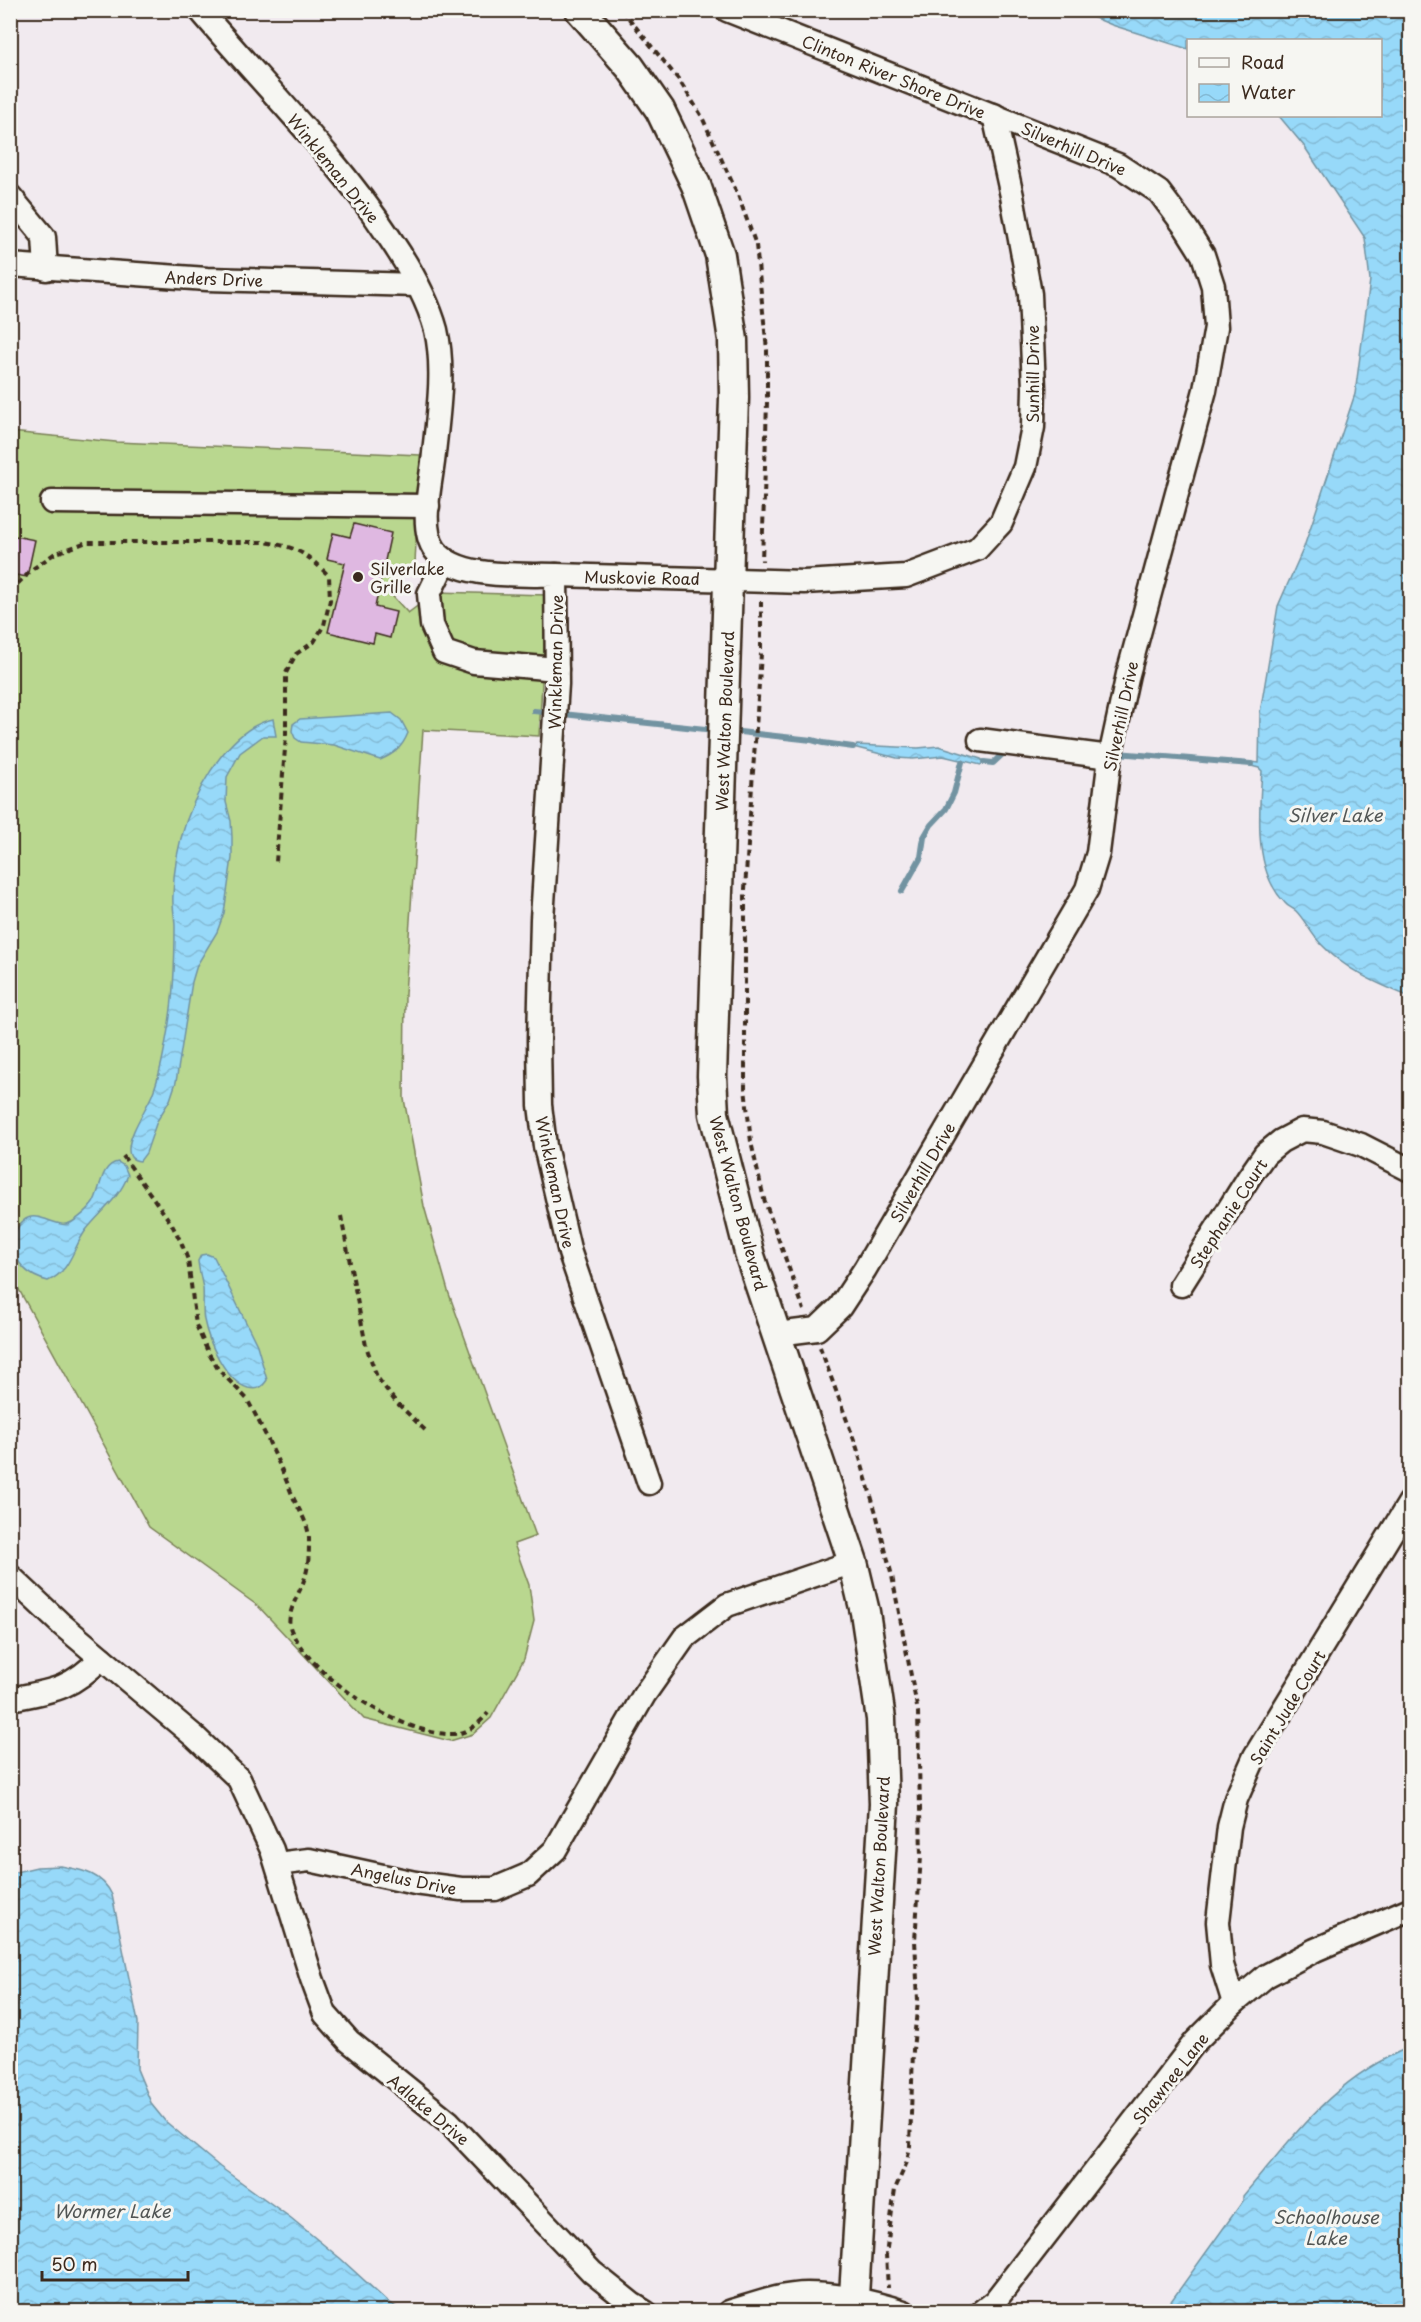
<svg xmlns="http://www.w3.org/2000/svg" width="1421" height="2322" font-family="'Playpen Sans',sans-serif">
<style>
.grass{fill:#b9d78f;stroke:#7a8056;stroke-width:1.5}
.water{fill:url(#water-waves);stroke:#7293a1;stroke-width:1.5}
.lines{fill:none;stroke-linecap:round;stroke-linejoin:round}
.stream{stroke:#7293a1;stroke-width:6}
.building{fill:#dfb8e1;stroke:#3b2a1e;stroke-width:1.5}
.minor-casing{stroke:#3b2a1e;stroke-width:27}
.major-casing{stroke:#3b2a1e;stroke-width:33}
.path{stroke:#3b2a1e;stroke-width:4;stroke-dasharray:6 4.5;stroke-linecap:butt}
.minor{stroke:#f6f6f2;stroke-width:22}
.major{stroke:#f6f6f2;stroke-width:28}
.poi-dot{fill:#3b2a1e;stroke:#f6f6f2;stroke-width:2}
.labels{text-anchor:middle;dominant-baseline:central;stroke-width:6;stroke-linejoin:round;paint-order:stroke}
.street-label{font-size:16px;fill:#3b2a1e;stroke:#f6f6f2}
.poi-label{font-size:16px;fill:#3b2a1e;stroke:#f6f6f2;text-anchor:start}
.water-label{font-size:18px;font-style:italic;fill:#525655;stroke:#f6f6f2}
</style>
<defs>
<pattern id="water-waves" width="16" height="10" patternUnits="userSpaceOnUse" patternTransform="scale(1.5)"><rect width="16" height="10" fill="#97d9f9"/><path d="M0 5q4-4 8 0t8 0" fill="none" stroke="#83bad5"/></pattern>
</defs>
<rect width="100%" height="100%" fill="#f1eaef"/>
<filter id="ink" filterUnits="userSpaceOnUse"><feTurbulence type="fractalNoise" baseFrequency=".0167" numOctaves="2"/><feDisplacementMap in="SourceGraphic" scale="12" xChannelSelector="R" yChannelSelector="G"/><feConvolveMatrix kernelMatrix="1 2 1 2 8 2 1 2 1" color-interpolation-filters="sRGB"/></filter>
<g filter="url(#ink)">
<!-- grass -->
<polygon class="grass" points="10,432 116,442 420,455 415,564 385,588 408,613 436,592 547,595 539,736 423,730 405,994 404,1099 424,1206 448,1291 536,1536 514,1544 529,1585 534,1621 524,1659 491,1718 473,1734 450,1741 364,1719 258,1606 149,1527 11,1275"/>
<!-- water -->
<g class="water">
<path d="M1078,11H1410V997C1378,984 1345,970 1321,944C1311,934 1305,920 1296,911C1293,908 1288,907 1285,903C1253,871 1259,812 1262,771L1259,768L1251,766V762L1259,763L1260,713L1278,606L1304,547L1355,394L1370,280L1365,238L1304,146L1279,116H1380V40H1188V49L1112,25Z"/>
<path d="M392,713L401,720L408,733C402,748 394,754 380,760L334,745L301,742L295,738L292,731L293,724L300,719Z"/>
<path d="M273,719L276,736H263L240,753L227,777L226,802L231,821L232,837V858L224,913L217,932L197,965L192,982L176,1082L170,1100L157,1121L146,1153L140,1161C132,1160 129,1157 129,1149C129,1134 146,1109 152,1095C161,1073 165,1046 169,1023C174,992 175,959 175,927C175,917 172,906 173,895C174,845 191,795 222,755C235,739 252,723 273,719Z"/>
<polygon points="857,745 918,748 939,746 981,759 984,762 981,765 943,756 913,759 897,758 853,747"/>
<path d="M118,1162L124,1166L128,1175C119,1199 101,1211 86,1230C72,1249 71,1271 48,1281C27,1276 17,1264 11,1244C26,1191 53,1234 72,1222C80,1217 88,1210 93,1203C101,1190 100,1165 118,1162Z"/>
<path d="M207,1254L214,1257L257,1345L267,1380C262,1388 257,1390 248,1388C226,1382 208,1341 204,1320C202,1310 204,1299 203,1288C201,1279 199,1270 198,1261L201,1255Z"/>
<path d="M61,1866C82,1870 102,1873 112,1895L138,2022L137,2069L152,2105L165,2121L220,2167L291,2218L341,2259L389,2303L403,2311H11V1873L37,1867Z"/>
<path d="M1410,2047V2311H1164L1243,2201V2196C1295,2135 1333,2078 1410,2047Z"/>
</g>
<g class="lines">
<!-- stream -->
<g class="stream">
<polyline points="534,711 715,730"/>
<polyline points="731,731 812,740 823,743 853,747"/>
<polyline points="1117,753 1251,764"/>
<polyline points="984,762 993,763 1008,749"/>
<polyline points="902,891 921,857 924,837 931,825 946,809 954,793 962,762"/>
</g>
</g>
<!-- building -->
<g class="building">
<polygon points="354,524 391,533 375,607 396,612 390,638 375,634 373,643 328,632 345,563 327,559 333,533 350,537"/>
<polygon points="10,535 35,540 27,577 10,574"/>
</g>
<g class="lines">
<!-- minor casing -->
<g class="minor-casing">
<g id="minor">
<path d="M200,10C264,86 335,155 389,237C408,265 427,297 436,330C445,369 438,414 434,453C432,480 418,527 435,550C457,580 521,574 556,575L557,684L542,919L539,1040L540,1105L545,1146L570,1253L649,1483"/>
<polyline points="727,10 1118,165 1159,192 1186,228 1203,255 1213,286 1216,327 1205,390 1128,674 1110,757 1098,853 1087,889 865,1269 840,1307 817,1329 777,1334"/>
<polyline points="10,196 44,237 46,269"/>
<polyline points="10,265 207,279 417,285"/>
<polyline points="52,502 428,506"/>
<polyline points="445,561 429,594 432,625 444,652 474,662 557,669"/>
<polyline points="556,575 804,582 906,576 977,549 988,537 1001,523 1025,467 1033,427 1034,388 1030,294 1012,196 994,115"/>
<polyline points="980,740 1110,757"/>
<polyline points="1181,1285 1249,1177 1265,1154 1281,1141 1302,1130 1323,1132 1361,1145 1410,1170"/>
<polyline points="10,1576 61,1624 195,1737 239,1779 272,1850 312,1979 325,2014 349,2041 449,2122 592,2272 632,2304 645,2312"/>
<path d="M10,1699C52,1691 70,1690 101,1658"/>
<polyline points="277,1864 309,1860 415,1883 461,1889 495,1889 528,1875 555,1850 644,1695 684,1638 727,1605 853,1562"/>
<polyline points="1234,2003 1222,1965 1218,1922 1229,1827 1236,1799 1255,1756 1410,1502"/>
<path d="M729,2312C753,2305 781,2294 807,2294C839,2294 873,2302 904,2312"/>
<polyline points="981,2312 995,2301 1195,2042 1234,2003 1266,1976 1315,1950 1410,1909"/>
</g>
</g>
<!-- major casing -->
<g class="major-casing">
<polyline id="major" points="580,10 630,67 660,110 696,185 720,255 733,340 734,398 712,1076 714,1114 750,1256 853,1562 865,1612 881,1719 884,1804 853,2312"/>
</g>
<!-- path -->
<g class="path">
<polyline points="622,10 679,80 701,115 738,195 756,245 767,350 767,402 762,561"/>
<path d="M10,591L34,568L54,554L87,542H264C297,547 305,552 329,576L330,600L324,625L314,642L296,654L286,673V736L276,862"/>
<polyline points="761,601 761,654 745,889 745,1088 751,1142 764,1199 804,1310"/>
<polyline points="10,963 13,963"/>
<path d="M123,1156L171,1223L181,1242L188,1260L196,1325L208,1352L218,1369L247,1399L255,1414C268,1439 280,1465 291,1492C297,1508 308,1521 309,1538C309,1550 309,1563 306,1574C302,1591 284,1613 291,1630C310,1676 404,1737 454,1734C468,1733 479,1724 488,1713"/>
<polyline points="341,1216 366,1346 377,1377 395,1401 427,1432"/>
<polyline points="820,1347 857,1448 876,1513 892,1576 918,1712 921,1857 915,1940 918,2000 913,2050 910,2146 907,2162 895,2189 886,2255 888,2288"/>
</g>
<!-- minor -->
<use href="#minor" class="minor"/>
<!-- major -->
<use href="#major" class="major"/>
</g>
</g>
<!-- markers -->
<circle class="poi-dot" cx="358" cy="577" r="6"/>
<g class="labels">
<!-- street labels -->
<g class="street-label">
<text transform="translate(894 76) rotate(22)">Clinton River Shore Drive</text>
<text transform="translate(1074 148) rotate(23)">Silverhill Drive</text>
<text transform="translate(334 168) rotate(51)">Winkleman Drive</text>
<text transform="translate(214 278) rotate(2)">Anders Drive</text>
<text transform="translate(1032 374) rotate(-90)">Sunhill Drive</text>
<text transform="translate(642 577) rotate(1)">Muskovie Road</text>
<text transform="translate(555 662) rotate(-89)">Winkleman Drive</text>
<text transform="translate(1120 716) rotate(-78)">Silverhill Drive</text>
<text transform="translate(724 721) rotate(-88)">West Walton Boulevard</text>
<text transform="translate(922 1172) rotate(-60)">Silverhill Drive</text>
<text transform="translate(556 1182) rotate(78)">Winkleman Drive</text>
<text transform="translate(739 1203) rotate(75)">West Walton Boulevard</text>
<text transform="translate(1228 1213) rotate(-57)">Stephanie Court</text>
<text transform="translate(1287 1707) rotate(-59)">Saint Jude Court</text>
<text transform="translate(878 1866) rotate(-87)">West Walton Boulevard</text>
<text transform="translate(404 1878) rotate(11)">Angelus Drive</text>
<text transform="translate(1170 2078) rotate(-52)">Shawnee Lane</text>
<text transform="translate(429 2109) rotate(40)">Adlake Drive</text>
</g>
<!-- poi labels -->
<g class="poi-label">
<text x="370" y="568">Silverlake<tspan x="370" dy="18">Grille</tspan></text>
</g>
<!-- water labels -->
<g class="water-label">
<text x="1335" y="814">Silver Lake</text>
<text x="112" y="2210">Wormer Lake</text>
<text x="1326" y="2216">Schoolhouse<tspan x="1326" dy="21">Lake</tspan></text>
</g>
</g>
<!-- margin -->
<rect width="1421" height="2322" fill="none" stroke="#f6f6f2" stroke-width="36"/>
<rect x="18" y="18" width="1385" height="2286" fill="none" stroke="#3b2a1e" stroke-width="2" filter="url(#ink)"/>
<!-- legend -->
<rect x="1187" y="39" width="195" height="78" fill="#f6f6f2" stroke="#aba49d" stroke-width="1.5"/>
<rect x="1199" y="58" width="30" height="9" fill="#f6f6f2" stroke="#aba49d" stroke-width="1.5"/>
<text x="1241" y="69" font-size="18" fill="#3b2a1e">Road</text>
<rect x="1199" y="84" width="30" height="18" fill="url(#water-waves)" stroke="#aba49d" stroke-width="1.5"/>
<text x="1241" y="99" font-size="18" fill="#3b2a1e">Water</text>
<!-- scale -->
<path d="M42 2271v9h146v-9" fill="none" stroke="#3b2a1e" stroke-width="3"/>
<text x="51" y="2271" font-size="18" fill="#3b2a1e" stroke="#f6f6f2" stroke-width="4.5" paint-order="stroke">50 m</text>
</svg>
